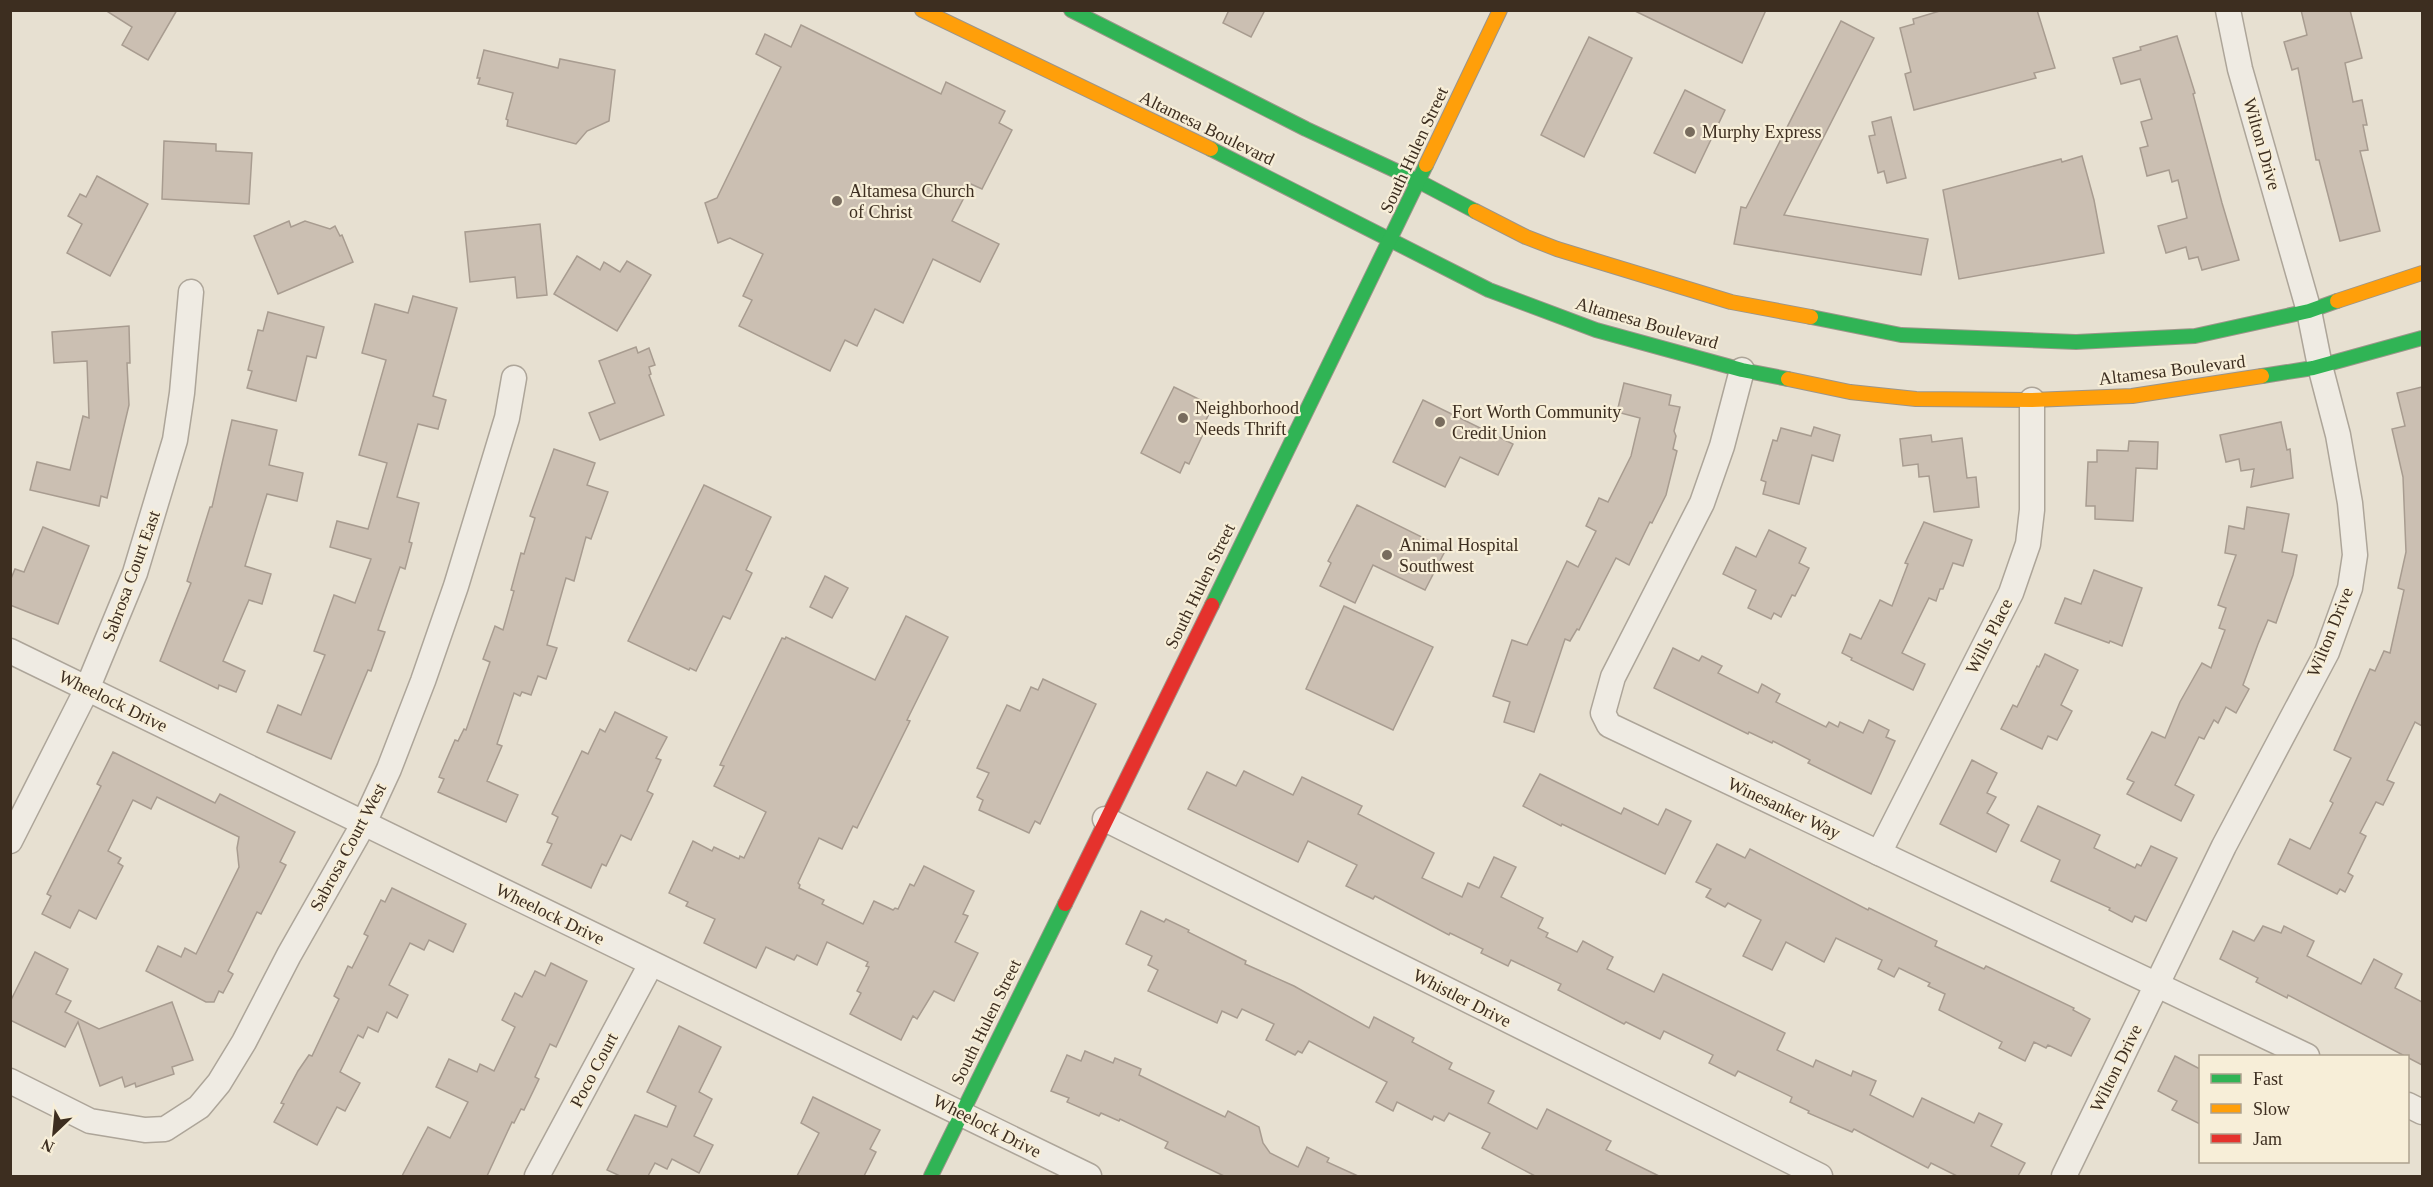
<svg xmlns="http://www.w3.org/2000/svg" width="2433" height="1187" font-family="Georgia,serif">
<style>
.building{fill:#cbbfb2;stroke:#a89c90;stroke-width:1.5}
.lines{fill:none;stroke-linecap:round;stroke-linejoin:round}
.street-casing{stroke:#ada599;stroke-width:27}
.fast-casing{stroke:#9c958a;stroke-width:16}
.slow-casing{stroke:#9c958a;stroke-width:16}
.jam-casing{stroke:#9c958a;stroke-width:16}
.street{stroke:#efebe3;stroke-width:24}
.fast{stroke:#30b455;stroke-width:14}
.slow{stroke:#ff9f0a;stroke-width:14}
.jam{stroke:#e5322d;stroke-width:14}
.poi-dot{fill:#786c5e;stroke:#f7eed8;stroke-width:2}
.labels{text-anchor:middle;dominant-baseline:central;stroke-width:4.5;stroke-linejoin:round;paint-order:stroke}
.street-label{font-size:18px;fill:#3d2e20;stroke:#f7eed8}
.poi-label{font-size:18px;fill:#3d2e20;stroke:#f7eed8;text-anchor:start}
</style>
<rect width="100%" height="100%" fill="#e7e0d1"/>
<!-- building -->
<g class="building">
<polygon points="105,10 177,10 148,60 122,45 132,27"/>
<polygon points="1229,10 1265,10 1251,37 1223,23"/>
<polygon points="1633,10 1766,10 1742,63"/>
<polygon points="1943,10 2037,10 2055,68 2034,73 2036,78 1914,110 1905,74 1911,72 1900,28 1914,24 1913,19"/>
<polygon points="2301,10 2350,10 2362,58 2345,63 2353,102 2362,100 2367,125 2363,125 2368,150 2360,151 2380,231 2340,241 2319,160 2316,160 2298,68 2292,70 2284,42 2307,35"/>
<polygon points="1841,21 1874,38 1784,215 1928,239 1921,275 1734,244 1741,207 1746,208"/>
<polygon points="801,25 941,94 946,82 1005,111 999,123 1012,130 982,189 971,184 952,221 999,244 980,282 933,259 903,323 875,309 857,346 845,340 830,371 739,326 752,300 743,296 763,254 730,238 718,243 705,203 717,198 781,67 756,54 765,34 791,47"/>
<polygon points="2177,36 2195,93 2193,94 2222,203 2239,260 2202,270 2198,257 2189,259 2186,247 2166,253 2158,226 2187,218 2178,180 2172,182 2169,170 2147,176 2140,148 2148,146 2141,122 2152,119 2140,79 2121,84 2113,58 2141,50 2140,47"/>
<polygon points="1589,37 1632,58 1584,157 1541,135"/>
<polygon points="484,50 558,68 560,59 615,70 609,121 587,131 576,144 507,126 508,120 506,119 513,93 478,84 480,78 477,78"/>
<polygon points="1685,90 1725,110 1695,173 1654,153"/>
<polygon points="1891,117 1906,178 1887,183 1884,171 1878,173 1869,136 1875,135 1872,122"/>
<polygon points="164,141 216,144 216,151 252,153 249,204 162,199"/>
<polygon points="2082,156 2094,200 2104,253 1959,279 1943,190 2061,159 2062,162"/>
<polygon points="97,176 148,204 110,276 67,253 82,224 68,216 80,194 86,197"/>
<polygon points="289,221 291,227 305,221 330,229 335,226 340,236 342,235 353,262 278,294 254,236"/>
<polygon points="540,224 547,295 517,298 515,277 470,282 465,232"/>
<polygon points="577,256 600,270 604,262 620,272 627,261 651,275 617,331 554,294"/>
<polygon points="413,296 457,308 433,396 446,400 438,429 418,424 397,497 419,503 409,542 412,543 405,569 400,567 378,630 385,632 371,671 368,670 331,759 267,732 278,705 301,715 325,655 314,651 334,595 355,603 371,559 330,547 337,521 368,529 387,463 359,455 386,360 362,353 375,304 408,313"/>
<polygon points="268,312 324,327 316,358 307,356 296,401 247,388 252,371 248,370 258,330 263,331"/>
<polygon points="129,326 130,363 127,363 129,405 107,498 101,496 99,506 30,490 37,462 70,470 83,416 89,418 87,361 54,363 52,332"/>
<polygon points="636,347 638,353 649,348 655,365 649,367 651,374 649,375 664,415 600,440 589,413 615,403 599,361"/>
<polygon points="1624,383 1671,395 1669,405 1680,407 1674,431 1676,436 1673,449 1677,451 1666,495 1652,523 1650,522 1629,565 1616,558 1579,630 1577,629 1570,641 1565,639 1534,732 1504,722 1510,702 1493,696 1512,640 1527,645 1567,561 1578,567 1596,531 1586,526 1599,498 1608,502 1631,456 1640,418 1617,412"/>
<polygon points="1174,387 1213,406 1201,430 1204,432 1189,464 1185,462 1180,473 1141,453"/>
<polygon points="2422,387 2422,726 2415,722 2387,780 2394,783 2383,805 2376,802 2360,833 2366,836 2348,873 2353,876 2345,892 2340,889 2337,894 2278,864 2290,839 2310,849 2333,803 2330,801 2351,758 2334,750 2370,669 2375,671 2384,651 2390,653 2404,590 2398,588 2406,552 2403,477 2392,429 2405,426 2397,393"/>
<polygon points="1423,400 1513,444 1498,475 1460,457 1445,487 1393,462"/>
<polygon points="232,420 277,430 269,465 303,473 297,501 267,494 245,566 271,574 262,604 249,600 223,661 245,671 236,692 219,685 218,689 160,661 191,583 187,581 210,507 212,507"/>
<polygon points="2281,422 2287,450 2290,449 2293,478 2251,487 2254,469 2241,471 2239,459 2226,462 2220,435"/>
<polygon points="1814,427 1840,435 1833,461 1812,455 1799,504 1763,494 1766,482 1761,480 1773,440 1777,441 1781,428 1811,436"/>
<polygon points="1931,435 1932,442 1962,438 1967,478 1976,477 1979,507 1934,512 1929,476 1919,477 1918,464 1903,466 1900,439"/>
<polygon points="2129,441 2158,442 2157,469 2136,468 2133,521 2095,519 2095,506 2086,506 2088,462 2097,462 2097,450 2128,451"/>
<polygon points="554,449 595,463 587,485 608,492 591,539 586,537 574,581 566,578 547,645 557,648 546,679 538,676 531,695 522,692 520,696 514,693 497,744 502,746 487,781 518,795 506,822 438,792 444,779 439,777 455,740 458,741 464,729 466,730 490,662 483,659 495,626 503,630 514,591 511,590 521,553 524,554 535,518 530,516"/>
<polygon points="704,485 771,517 746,570 752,573 730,619 723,616 696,671 690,668 689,670 628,641"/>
<polygon points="1357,505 1446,549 1425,590 1373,565 1355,603 1320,586 1331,563 1328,561"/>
<polygon points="2247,507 2289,514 2282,552 2297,555 2293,575 2276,623 2268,620 2258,644 2243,685 2249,689 2236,713 2226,707 2218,723 2214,720 2204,739 2199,737 2175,785 2194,795 2181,821 2127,794 2134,782 2127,779 2152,732 2165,738 2180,702 2202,663 2211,668 2225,630 2219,628 2226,608 2218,605 2236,555 2225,553 2229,526 2244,529"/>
<polygon points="1924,522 1972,540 1963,566 1953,563 1943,589 1940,589 1936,601 1929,598 1902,653 1925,664 1913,690 1851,660 1852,658 1842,653 1850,634 1861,639 1880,600 1892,606 1908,564 1905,563"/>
<polygon points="43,527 89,546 58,624 10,605 10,581 15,569 24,572"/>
<polygon points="1769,530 1806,548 1799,563 1809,568 1795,596 1792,595 1781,617 1774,613 1771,619 1748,608 1756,590 1723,574 1736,547 1756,557"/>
<polygon points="2094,570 2142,588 2122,646 2110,641 2109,643 2055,623 2065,598 2081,604"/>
<polygon points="825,576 848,588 832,618 810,607"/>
<polygon points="1344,606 1433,647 1393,730 1306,689"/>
<polygon points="906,616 948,637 907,720 910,721 857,828 853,826 842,849 819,838 798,883 800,885 799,888 824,900 822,904 863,924 874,901 893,910 895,908 898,909 910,884 914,886 924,866 974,891 963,914 968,916 955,942 978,953 954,1001 934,991 917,1019 913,1016 901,1040 850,1014 861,993 857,991 869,967 866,966 868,962 827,942 817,965 797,955 794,960 766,947 756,968 704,943 715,919 686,906 688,902 669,893 693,841 712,851 714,847 739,859 740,856 744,858 766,812 714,786 724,766 720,765 782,638 785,639 786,637 875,680"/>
<polygon points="1673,648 1699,661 1702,656 1722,666 1718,673 1758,693 1762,684 1780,694 1776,702 1826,727 1829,722 1838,727 1840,722 1863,733 1869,720 1889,730 1886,737 1895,741 1871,794 1808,763 1810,760 1773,741 1772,743 1749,732 1748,734 1654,688"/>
<polygon points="2045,654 2078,670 2061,705 2072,711 2057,740 2048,736 2042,749 2001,729 2013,705 2017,707 2037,666 2039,667"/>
<polygon points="1043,679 1096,704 1040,824 1035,821 1029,833 979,810 983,800 977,797 989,773 977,768 1007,705 1020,711 1031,687 1038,690"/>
<polygon points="615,712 667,737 656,758 661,760 647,791 653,794 631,840 621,835 606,866 602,864 591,888 542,865 552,844 547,842 558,817 552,814 582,751 588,754 600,729 605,732"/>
<polygon points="113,752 215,803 220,794 295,832 280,862 286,865 261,914 257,912 228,971 233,974 223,993 219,991 214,1002 206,1002 146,971 158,946 181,957 185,948 196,954 239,867 237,848 239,837 157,797 151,809 133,800 108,851 121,858 118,863 123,866 96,919 79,910 70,928 42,914 51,896 47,894 101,786 97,784"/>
<polygon points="1972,760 1997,773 1987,793 1996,797 1987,813 2009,825 1996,852 1940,824"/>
<polygon points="1244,771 1293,795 1302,777 1362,806 1358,814 1434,853 1422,878 1462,897 1468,883 1479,888 1494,857 1516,867 1501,897 1543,918 1538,928 1548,933 1546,937 1577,952 1583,941 1613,957 1607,969 1654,992 1663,974 1785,1033 1777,1050 1813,1067 1816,1060 1851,1076 1853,1071 1876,1081 1870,1095 1913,1117 1922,1098 1974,1123 1979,1113 2002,1124 1991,1146 2025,1163 2018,1176 1957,1176 1931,1163 1928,1168 1854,1129 1852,1132 1808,1113 1809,1111 1790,1102 1792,1097 1738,1071 1735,1076 1709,1063 1713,1055 1664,1031 1660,1039 1626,1022 1624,1024 1558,990 1561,984 1511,960 1508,966 1481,953 1483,949 1450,933 1449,935 1375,896 1373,899 1346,886 1357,865 1308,841 1298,862 1188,809 1207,772 1236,786"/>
<polygon points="1540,774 1621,814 1624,808 1658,825 1666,809 1691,821 1665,874 1562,824 1561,826 1523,806"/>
<polygon points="2038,806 2100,835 2094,848 2135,868 2137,864 2141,866 2151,846 2177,858 2146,921 2135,916 2132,922 2109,910 2110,908 2051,881 2060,860 2021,841"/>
<polygon points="1717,844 1745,858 1750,849 1868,910 1869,908 1937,941 1935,946 1984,969 1986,966 2074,1008 2073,1010 2090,1019 2071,1056 2048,1045 2046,1048 2034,1042 2025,1061 1999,1048 2002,1042 1939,1010 1945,994 1928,986 1930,983 1899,968 1894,977 1878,969 1882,960 1836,938 1824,962 1786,942 1772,970 1743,956 1761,920 1728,903 1725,907 1706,897 1711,889 1696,882"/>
<polygon points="392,888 466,924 453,952 429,940 424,950 410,943 389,985 408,995 397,1018 387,1012 378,1032 368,1027 363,1038 358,1035 340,1072 360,1083 345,1111 337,1107 317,1145 274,1122 284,1104 281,1103 298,1071 309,1055 312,1056 339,999 334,996 348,966 352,968 368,936 364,934 381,900 385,902"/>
<polygon points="1141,911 1164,922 1166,919 1189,930 1188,932 1246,961 1245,964 1294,986 1369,1028 1374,1017 1414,1038 1412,1042 1452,1063 1449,1069 1494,1091 1488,1103 1537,1129 1547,1109 1611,1141 1606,1150 1659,1176 1535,1176 1482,1148 1490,1133 1449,1113 1444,1121 1434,1116 1432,1120 1397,1102 1393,1111 1376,1102 1387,1082 1309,1041 1302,1053 1298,1051 1295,1055 1266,1040 1274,1024 1242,1009 1237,1018 1222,1011 1217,1023 1148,991 1158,970 1148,965 1152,956 1126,944"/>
<polygon points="2263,926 2281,933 2284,926 2314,941 2307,956 2361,984 2374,959 2402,974 2395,988 2422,1002 2422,1065 2288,995 2287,998 2256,982 2258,978 2220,959 2233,931 2254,941"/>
<polygon points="35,952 68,969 56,994 71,1001 65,1012 99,1029 172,1002 193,1060 172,1067 174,1074 136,1087 135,1083 125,1087 122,1077 100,1086 78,1022 65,1047 10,1020 10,1002"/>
<polygon points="551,963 587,981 556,1047 550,1044 535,1077 539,1079 524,1110 521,1109 514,1123 512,1122 487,1176 402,1176 428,1127 450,1138 468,1102 436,1087 449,1059 477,1072 480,1064 494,1071 515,1027 502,1020 515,993 522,997 535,971 545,976"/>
<polygon points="679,1026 721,1047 699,1092 712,1099 694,1136 713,1145 699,1173 672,1159 667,1169 655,1163 648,1176 620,1176 607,1170 635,1115 667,1127 676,1106 647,1092"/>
<polygon points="1085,1051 1113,1063 1115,1058 1141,1069 1139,1075 1225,1117 1228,1111 1259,1127 1263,1143 1270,1153 1298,1167 1307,1147 1329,1158 1327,1162 1358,1176 1224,1176 1165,1148 1168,1142 1120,1119 1119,1121 1101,1113 1099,1116 1067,1102 1069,1098 1051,1091 1067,1055 1081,1061"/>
<polygon points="2175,1056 2200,1069 2200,1124 2172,1110 2177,1101 2158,1091"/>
<polygon points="813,1097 880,1130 870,1149 876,1152 864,1176 797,1176 819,1133 801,1123"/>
</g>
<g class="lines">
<!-- street casing -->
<g class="street-casing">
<g id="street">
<polyline points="1742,370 1722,446 1702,503 1613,677 1603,713 1609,725 2307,1056"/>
<path d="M10,651C369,828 730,1000 1089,1176"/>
<polyline points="1105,819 1820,1176"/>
<polyline points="10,841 87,689 135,573 175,440 182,393 191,292"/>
<polyline points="1879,853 2011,593 2028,544 2032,510 2032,400"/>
<polyline points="10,1081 90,1121 145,1130 165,1129 199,1107 219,1083 244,1042 289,955 364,823 389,769 423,681 456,586 507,418 514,378"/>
<polyline points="2408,1105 2422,1112"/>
<polyline points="537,1176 651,964"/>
<polyline points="2064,1176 2224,846 2327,652 2350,588 2355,555 2350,503 2338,435 2320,366 2309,311 2240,69 2228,10"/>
</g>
</g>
<!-- fast casing -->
<g class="fast-casing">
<g id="fast">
<polyline points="1071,10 1306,129 1418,181 1475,211"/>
<polyline points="1211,149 1489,290 1596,330 1742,370 1788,379"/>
<polyline points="1811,317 1901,335 2076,342 2195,336 2309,311 2337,301"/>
<polyline points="2262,376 2313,368 2422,338"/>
<polyline points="1212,605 1426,165"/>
<polyline points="931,1176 1065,904"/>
</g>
</g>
<!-- slow casing -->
<g class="slow-casing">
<g id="slow">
<polyline points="922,10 1211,149"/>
<polyline points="1426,165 1500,10"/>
<polyline points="1475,211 1526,237 1557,249 1731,302 1811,317"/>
<polyline points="2337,301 2422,273"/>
<polyline points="1788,379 1850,392 1916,399 2032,400 2132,396 2262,376"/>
</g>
</g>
<!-- jam casing -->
<g class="jam-casing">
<polyline id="jam" points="1065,904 1212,605"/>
</g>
<!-- street -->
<use href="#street" class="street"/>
<!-- fast -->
<use href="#fast" class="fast"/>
<!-- slow -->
<use href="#slow" class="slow"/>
<!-- jam -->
<use href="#jam" class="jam"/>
</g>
<!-- markers -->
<g class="poi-dot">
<circle cx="1690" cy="132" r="6"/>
<circle cx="837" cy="201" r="6"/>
<circle cx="1183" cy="418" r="6"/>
<circle cx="1440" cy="422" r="6"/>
<circle cx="1387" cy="555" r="6"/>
</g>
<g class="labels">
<!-- street labels -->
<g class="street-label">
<text transform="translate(1207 128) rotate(26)">Altamesa Boulevard</text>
<text transform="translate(2262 144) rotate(74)">Wilton Drive</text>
<text transform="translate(1414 150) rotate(-65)">South Hulen Street</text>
<text transform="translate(1647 323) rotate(16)">Altamesa Boulevard</text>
<text transform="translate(2172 370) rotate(-7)">Altamesa Boulevard</text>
<text transform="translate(131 576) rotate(-70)">Sabrosa Court East</text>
<text transform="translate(1200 586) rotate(-64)">South Hulen Street</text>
<text transform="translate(2330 632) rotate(-68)">Wilton Drive</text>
<text transform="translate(1989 636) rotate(-63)">Wills Place</text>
<text transform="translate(113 701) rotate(26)">Wheelock Drive</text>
<text transform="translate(1784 808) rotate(25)">Winesanker Way</text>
<text transform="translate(348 847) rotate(-62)">Sabrosa Court West</text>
<text transform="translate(550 914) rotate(26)">Wheelock Drive</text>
<text transform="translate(1462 998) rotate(27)">Whistler Drive</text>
<text transform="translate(986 1022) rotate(-64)">South Hulen Street</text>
<text transform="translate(2116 1068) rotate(-64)">Wilton Drive</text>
<text transform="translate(594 1070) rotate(-62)">Poco Court</text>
<text transform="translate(987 1126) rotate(27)">Wheelock Drive</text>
</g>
<!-- poi labels -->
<g class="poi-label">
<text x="1702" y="132">Murphy Express</text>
<text x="849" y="191">Altamesa Church<tspan x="849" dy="21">of Christ</tspan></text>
<text x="1195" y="408">Neighborhood<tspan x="1195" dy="21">Needs Thrift</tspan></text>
<text x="1452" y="412">Fort Worth Community<tspan x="1452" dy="21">Credit Union</tspan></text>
<text x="1399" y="545">Animal Hospital<tspan x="1399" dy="21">Southwest</tspan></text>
</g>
</g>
<!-- border -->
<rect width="2433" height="1187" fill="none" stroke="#3d2e20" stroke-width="24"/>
<!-- legend -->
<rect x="2199" y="1055" width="210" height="108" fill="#f7eed8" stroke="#ada18e" stroke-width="1.5"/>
<rect x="2211" y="1074" width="30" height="9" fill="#30b455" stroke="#ada18e" stroke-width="1.5"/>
<text x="2253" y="1085" font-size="18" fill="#3d2e20">Fast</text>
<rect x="2211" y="1104" width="30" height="9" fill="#ff9f0a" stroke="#ada18e" stroke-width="1.5"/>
<text x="2253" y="1115" font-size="18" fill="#3d2e20">Slow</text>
<rect x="2211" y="1134" width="30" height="9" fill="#e5322d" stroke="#ada18e" stroke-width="1.5"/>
<text x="2253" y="1145" font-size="18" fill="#3d2e20">Jam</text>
<!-- north arrow -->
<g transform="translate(54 1133) rotate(206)" stroke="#f7eed8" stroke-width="4.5" paint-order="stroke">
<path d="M0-4.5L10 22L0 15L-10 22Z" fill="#3d2e20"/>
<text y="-9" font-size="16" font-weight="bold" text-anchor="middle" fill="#3d2e20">N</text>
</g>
</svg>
